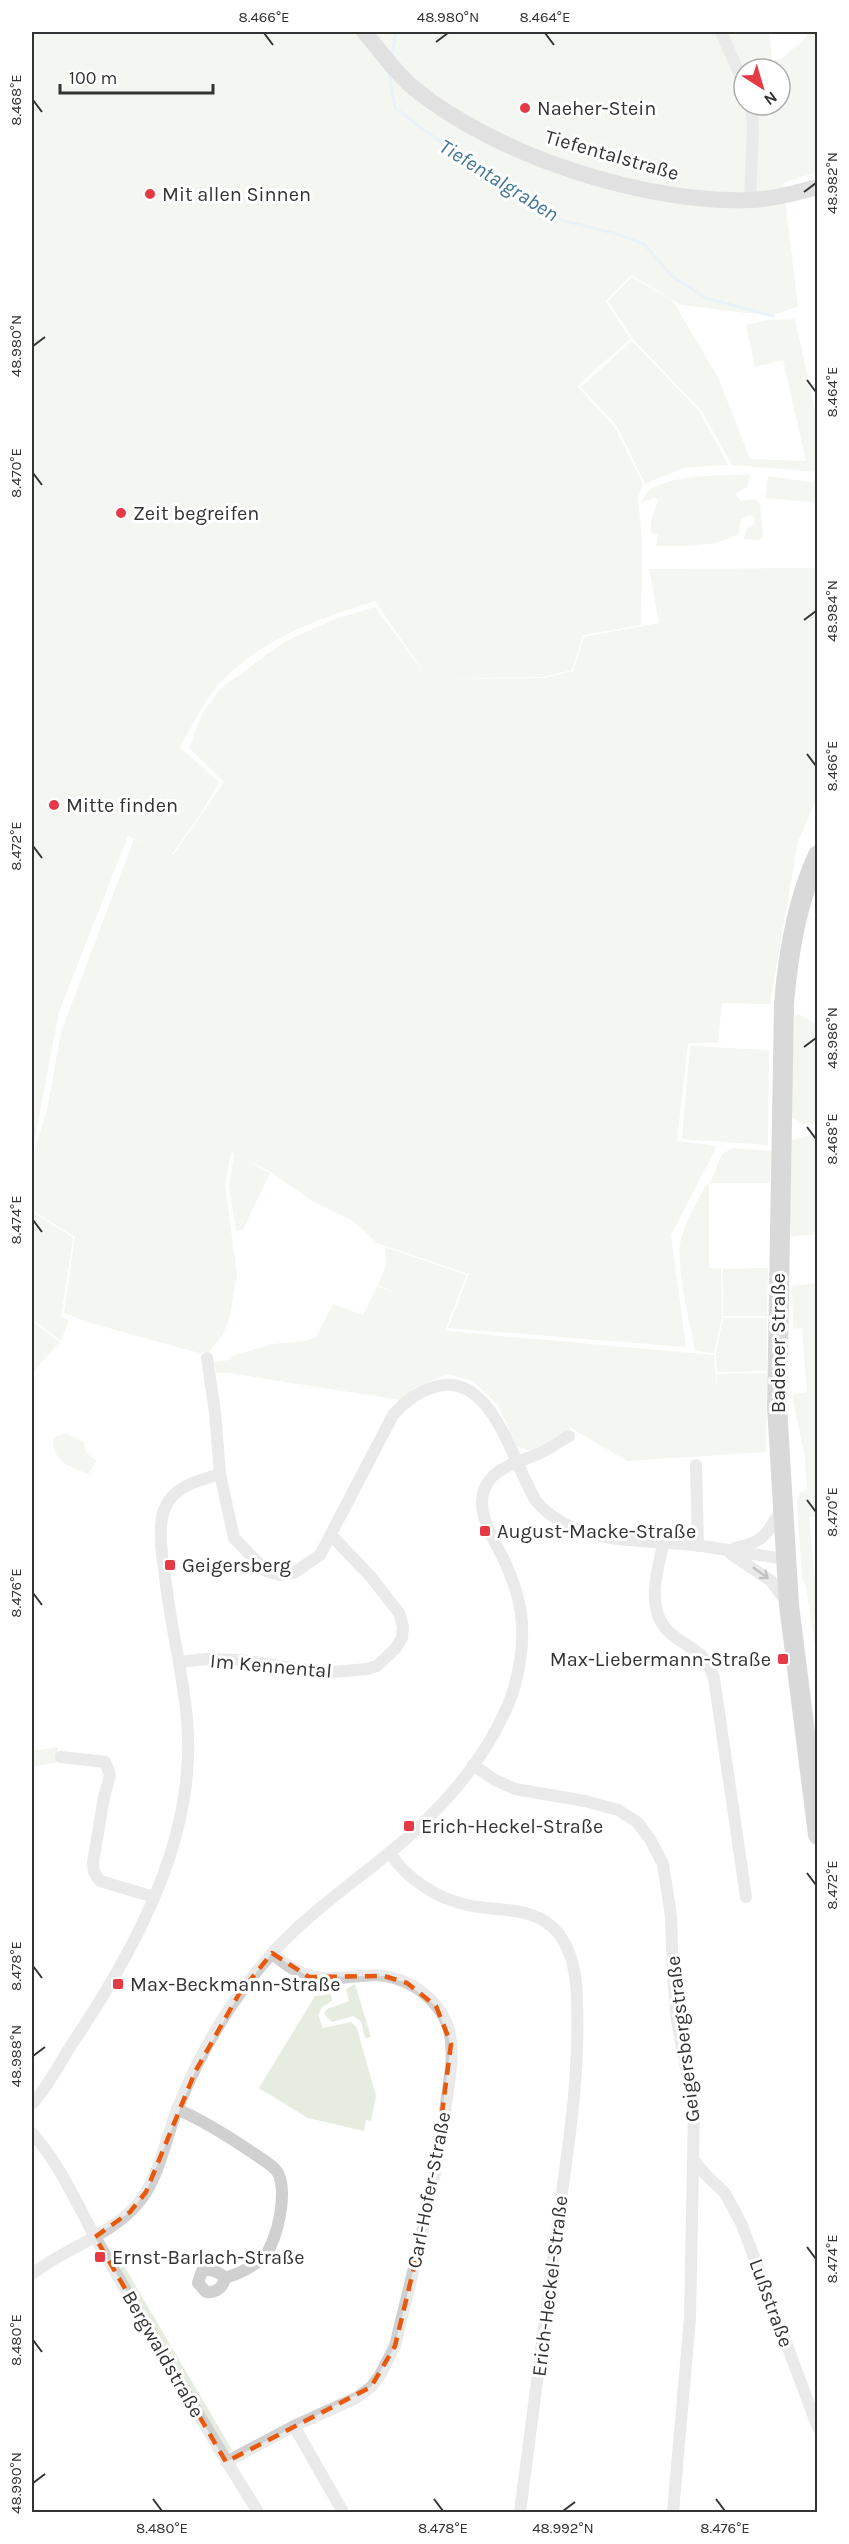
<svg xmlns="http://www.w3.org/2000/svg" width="849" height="2544" font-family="Karla,sans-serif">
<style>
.green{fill:#e6ecdf;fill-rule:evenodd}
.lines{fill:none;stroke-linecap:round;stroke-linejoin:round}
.stream{stroke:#cfe2ee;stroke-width:3}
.street{stroke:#d0d0d0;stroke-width:12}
.secondary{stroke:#bdbdbd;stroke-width:16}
.primary{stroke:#ababab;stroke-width:20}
.oneway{stroke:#7a7a7a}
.marked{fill:none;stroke:#e8590c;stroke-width:4.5;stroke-dasharray:12 8;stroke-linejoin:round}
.ticks{fill:none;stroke:#333;stroke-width:2}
.poi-dot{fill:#e63946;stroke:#fff;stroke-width:2}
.labels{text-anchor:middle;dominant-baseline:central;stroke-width:6;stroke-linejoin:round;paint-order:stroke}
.poi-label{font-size:20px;fill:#333;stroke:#fff;text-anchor:start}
.street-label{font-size:20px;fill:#333;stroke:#fff}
.water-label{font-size:21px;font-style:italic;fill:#3f7597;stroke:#fff}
.neatline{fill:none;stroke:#333;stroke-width:2}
.ticks-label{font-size:15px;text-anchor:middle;fill:#333}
</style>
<rect width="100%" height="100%" fill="#fff"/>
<!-- green -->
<g class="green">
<path d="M32,32H769L772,61L781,59L807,37V32H817V172L783,183L798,306L777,314L745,313L681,305L631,275L606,301L630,339L577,386L615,428L643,484L638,498L642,539L641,625L583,635L572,670L544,677L428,679L544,678L573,671L584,637L659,623L649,569L817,568V799L798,841L770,1004L722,1003L718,1043H688L677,1141L717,1146L671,1235L686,1347L448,1328L469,1274L377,1243L352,1220L312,1201L271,1172L244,1159L270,1173L243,1230H236L229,1187L234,1154L231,1152L225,1185L237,1275L229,1320L222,1336L209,1352L199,1353L87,1322L64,1313L75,1237L32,1210V1159L47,1110L61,1032L134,839L153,846L128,836L59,1012L32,1153ZM744,69H780V105H744ZM375,601L426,675L375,607L335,619L284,642L220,689L202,714L189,748L224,782L174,854H172L198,818L219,782L180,747C192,727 203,702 219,684C260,639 318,619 375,601Z"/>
<polygon points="632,277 672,300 718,377 750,459 806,461 783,360 755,367 746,325 768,320 795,319 817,419 817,472 732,465 701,410 633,339 608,301"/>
<polygon points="632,341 699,411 728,465 683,468 645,484 617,426 581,387"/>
<path d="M751,474L747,487L735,494L741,501L755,499L760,504L763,537L760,540L743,539L748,527L755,524V518L750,515L741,519L739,533C718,548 682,546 656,546L658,535L651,532V521L658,500L654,497L642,503C646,472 727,476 751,474Z"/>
<polygon points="768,476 817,483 817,503 765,498"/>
<polygon points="799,1014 817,1025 817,1123 804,1124 791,1117 794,1017"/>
<polygon points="690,1046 769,1050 768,1145 682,1139"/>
<polygon points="817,1133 817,1234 788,1237 790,1141"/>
<polygon points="732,1148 771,1151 770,1183 710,1183 722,1154"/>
<path d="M706,1184L709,1185V1268L721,1269L722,1318L714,1353L695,1351C690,1322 675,1267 681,1239C686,1220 697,1202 706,1184Z"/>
<polygon points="32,1211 73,1238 61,1317 69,1320 61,1341 32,1319"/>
<polygon points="385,1247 466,1275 445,1331 714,1355 717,1388 717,1374 767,1373 766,1452 627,1461 571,1428 531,1451 517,1446 497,1404 473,1381 448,1374 414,1388 400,1400 229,1373 216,1373 214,1362 230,1360 233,1356 272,1344 305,1341 316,1337 333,1304 363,1315 377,1286 395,1293 378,1285 386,1265"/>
<polygon points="768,1268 767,1316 723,1316 723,1269"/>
<polygon points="817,1283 818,1516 809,1517 817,1602 817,1660 806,1586 802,1579 797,1502 800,1492 807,1490 805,1458 792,1395 807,1392 802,1328 793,1329 792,1286"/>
<polygon points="723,1318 767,1318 767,1371 717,1372 716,1353"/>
<polygon points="32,1321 60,1342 32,1373"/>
<path d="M66,1433L84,1442L85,1451L96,1461L89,1474C70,1467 52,1462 53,1438Z"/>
<polygon points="57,1747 59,1762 32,1767 32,1751"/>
<polygon points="355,1984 371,2037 365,2038 361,2021 353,2016 332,2022 324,2014 327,2009 349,2001 346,1989"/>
<polygon points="331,1994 332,2001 322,2007 318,2015 323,2028 351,2022 357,2028 376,2096 371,2121 366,2120 364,2131 308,2118 259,2088 315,1996"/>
<polygon points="124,2266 232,2450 226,2454 119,2269"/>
</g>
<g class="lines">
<!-- stream -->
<g class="stream">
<polyline points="392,56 396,32"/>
<polyline points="389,72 395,108 467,162 557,219 617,234 644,244 672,276 706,298 773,316"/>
</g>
<!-- street -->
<g class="street">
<polyline points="721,32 744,84"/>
<polyline points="750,200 753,128 751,105"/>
<path d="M207,1358L215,1412L220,1474L234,1538L266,1571L280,1575L295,1572L320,1555L393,1415C405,1401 417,1392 434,1387C492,1369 513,1464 536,1501C574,1546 641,1539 695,1545C725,1549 756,1555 786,1559"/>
<polyline points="696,1465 698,1546"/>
<path d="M664,1542C657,1570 645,1609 669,1632C690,1651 703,1647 714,1678L746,1897"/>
<path d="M735,1548C764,1543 769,1532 782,1507"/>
<polyline points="731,1554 771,1581 787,1603"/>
<polyline points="179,1662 206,1659 242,1660 322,1673 367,1669 377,1666 395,1649 402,1638 403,1626 399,1613 371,1577 332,1536"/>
<polyline points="61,1757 105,1762 110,1775 104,1797 93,1863 94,1872 100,1881 154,1897"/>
<polyline points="473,1765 495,1780 515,1789 585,1801 618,1810 637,1822 650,1839 663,1864 671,1916 673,1976 677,2021 694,2109 690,2318 673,2512"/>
<path d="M390,1853C407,1879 436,1898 467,1905C499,1912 536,1905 559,1934C573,1953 577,1980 577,2003C580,2076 568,2149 558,2220C546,2318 533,2415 520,2512"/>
<path d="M32,2104C48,2087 59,2064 72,2044C135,1950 198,1836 187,1720C183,1672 170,1624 165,1576C162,1558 159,1536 162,1517C168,1488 195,1481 220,1474"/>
<path d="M177,2109C204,2121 228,2136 253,2153C260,2158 269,2163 275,2169C290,2184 278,2242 264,2256C254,2267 238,2274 225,2278C223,2288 216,2293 206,2292L198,2283L202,2271C211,2268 218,2271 225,2278"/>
<path d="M32,2133C62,2166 79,2210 102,2249C153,2337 204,2426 258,2512"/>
<polyline points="693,2160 705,2174 725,2193 742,2225 818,2428"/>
<path d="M32,2274C66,2247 112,2236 140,2201C160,2175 165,2140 177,2110C197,2059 227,2007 262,1965C300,1919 344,1890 389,1853C437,1815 484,1762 508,1705C519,1679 525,1643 521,1614C519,1597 512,1578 505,1562C493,1537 468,1503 492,1477C503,1465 525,1460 540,1453C550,1448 559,1442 569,1436"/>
<polyline points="294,2426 343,2512"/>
<path d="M226,2462L294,2426L356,2398L371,2387L380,2375L395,2346C414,2266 436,2186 446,2104C449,2079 456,2052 448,2027C442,2008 424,1990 405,1982C356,1960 326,2003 272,1953"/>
</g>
<!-- secondary -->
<path class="secondary" d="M364,32C381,51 395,73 415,89C497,156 646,204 751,200C774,199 795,193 818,187"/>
<!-- primary -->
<path class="primary" d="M818,855C797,901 788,953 784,1004L777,1407L789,1605L818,1835"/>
</g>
<!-- one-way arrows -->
<defs><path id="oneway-shaft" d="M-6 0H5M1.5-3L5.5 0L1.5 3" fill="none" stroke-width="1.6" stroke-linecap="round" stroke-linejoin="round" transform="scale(1.5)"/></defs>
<use class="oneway" href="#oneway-shaft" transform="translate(761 1573) rotate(36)"/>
<!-- marked area -->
<path d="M0 0H849V2544H0ZM272,1953L309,1977L384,1976L407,1983L436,2006L451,2044L431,2197L395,2346L371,2387L226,2462L95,2237L130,2212L146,2192L195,2072L239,1994Z" fill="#fff" fill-opacity=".55" fill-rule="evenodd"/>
<path class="marked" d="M272,1953L309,1977L384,1976L407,1983L436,2006L451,2044L431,2197L395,2346L371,2387L226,2462L95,2237L130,2212L146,2192L195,2072L239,1994Z"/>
<!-- ticks -->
<path class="ticks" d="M264,33L273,45M545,33L554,45M436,42L448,33M33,100L42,112M804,192L816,183M33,346L45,337M807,380L816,392M33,473L42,485M804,620L816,611M807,754L816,766M33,846L42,858M804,1047L816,1038M807,1127L816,1139M33,1220L42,1232M807,1500L816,1512M33,1593L42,1605M807,1873L816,1885M33,1966L42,1978M33,2056L45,2047M807,2247L816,2259M33,2340L42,2352M33,2483L45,2474M153,2499L162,2511M434,2499L443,2511M716,2499L725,2511M563,2511L575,2502"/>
<!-- markers -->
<g class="poi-dot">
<circle cx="525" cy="108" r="6"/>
<circle cx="150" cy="194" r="6"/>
<circle cx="121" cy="513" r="6"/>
<circle cx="54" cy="805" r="6"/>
<rect x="479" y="1525" width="12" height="12" rx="3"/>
<rect x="164" y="1559" width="12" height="12" rx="3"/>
<rect x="777" y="1653" width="12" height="12" rx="3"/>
<rect x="403" y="1820" width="12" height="12" rx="3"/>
<rect x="112" y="1978" width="12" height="12" rx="3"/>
<rect x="94" y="2251" width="12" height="12" rx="3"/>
</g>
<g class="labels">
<!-- poi labels -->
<g class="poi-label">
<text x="537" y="108">Naeher-Stein</text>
<text x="162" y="194">Mit allen Sinnen</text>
<text x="133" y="513">Zeit begreifen</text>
<text x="66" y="805">Mitte finden</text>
<text x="497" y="1531">August-Macke-Straße</text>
<text x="182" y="1565">Geigersberg</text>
<text x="771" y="1659" text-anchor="end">Max-Liebermann-Straße</text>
<text x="421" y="1826">Erich-Heckel-Straße</text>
<text x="130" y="1984">Max-Beckmann-Straße</text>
<text x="112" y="2257">Ernst-Barlach-Straße</text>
</g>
<!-- street labels -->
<g class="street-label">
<text transform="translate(612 155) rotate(16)">Tiefentalstraße</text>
<text transform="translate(778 1343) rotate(-90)">Badener Straße</text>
<text transform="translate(271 1666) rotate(5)">Im Kennental</text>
<text transform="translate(683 2039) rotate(-97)">Geigersbergstraße</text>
<text transform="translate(429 2190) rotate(-79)">Carl-Hofer-Straße</text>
<text transform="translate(550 2286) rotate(-83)">Erich-Heckel-Straße</text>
<text transform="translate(771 2303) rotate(70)">Lußstraße</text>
<text transform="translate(163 2354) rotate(60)">Bergwaldstraße</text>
</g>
<!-- water labels -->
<g class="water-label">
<text transform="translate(499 180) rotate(32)">Tiefentalgraben</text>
</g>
</g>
<!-- border -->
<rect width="849" height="2544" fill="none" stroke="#ffffff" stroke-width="66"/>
<!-- north arrow -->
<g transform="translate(762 87) rotate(143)"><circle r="28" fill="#ffffff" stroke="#adadad" stroke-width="1.5"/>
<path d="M0-4.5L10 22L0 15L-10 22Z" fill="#e63946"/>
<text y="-9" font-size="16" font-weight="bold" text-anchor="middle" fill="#333333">N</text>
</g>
<!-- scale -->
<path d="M60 84v9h153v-9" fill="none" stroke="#333333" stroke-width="3"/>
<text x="69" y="84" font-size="18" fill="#333333" stroke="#ffffff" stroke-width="4.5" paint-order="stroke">100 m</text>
<rect x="33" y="33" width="783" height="2478" class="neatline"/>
<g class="ticks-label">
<text x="264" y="22">8.466°E</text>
<text x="448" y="22">48.980°N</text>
<text x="545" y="22">8.464°E</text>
<text transform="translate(16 100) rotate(-90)" y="5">8.468°E</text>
<text transform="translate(832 183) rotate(-90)" y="5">48.982°N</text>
<text transform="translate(16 346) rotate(-90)" y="5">48.980°N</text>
<text transform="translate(832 392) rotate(-90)" y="5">8.464°E</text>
<text transform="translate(16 473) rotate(-90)" y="5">8.470°E</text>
<text transform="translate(832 611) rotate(-90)" y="5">48.984°N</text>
<text transform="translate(832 766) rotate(-90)" y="5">8.466°E</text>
<text transform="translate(16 846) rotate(-90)" y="5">8.472°E</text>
<text transform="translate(832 1038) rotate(-90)" y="5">48.986°N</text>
<text transform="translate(832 1139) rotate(-90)" y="5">8.468°E</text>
<text transform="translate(16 1220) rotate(-90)" y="5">8.474°E</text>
<text transform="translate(832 1512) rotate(-90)" y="5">8.470°E</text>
<text transform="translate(16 1593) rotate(-90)" y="5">8.476°E</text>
<text transform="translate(832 1885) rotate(-90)" y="5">8.472°E</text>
<text transform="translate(16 1966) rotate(-90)" y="5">8.478°E</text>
<text transform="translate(16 2056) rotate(-90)" y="5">48.988°N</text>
<text transform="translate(832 2259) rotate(-90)" y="5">8.474°E</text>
<text transform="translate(16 2340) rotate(-90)" y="5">8.480°E</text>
<text transform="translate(16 2483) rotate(-90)" y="5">48.990°N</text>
<text x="162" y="2533">8.480°E</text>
<text x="443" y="2533">8.478°E</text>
<text x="563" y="2533">48.992°N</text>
<text x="725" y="2533">8.476°E</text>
</g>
</svg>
